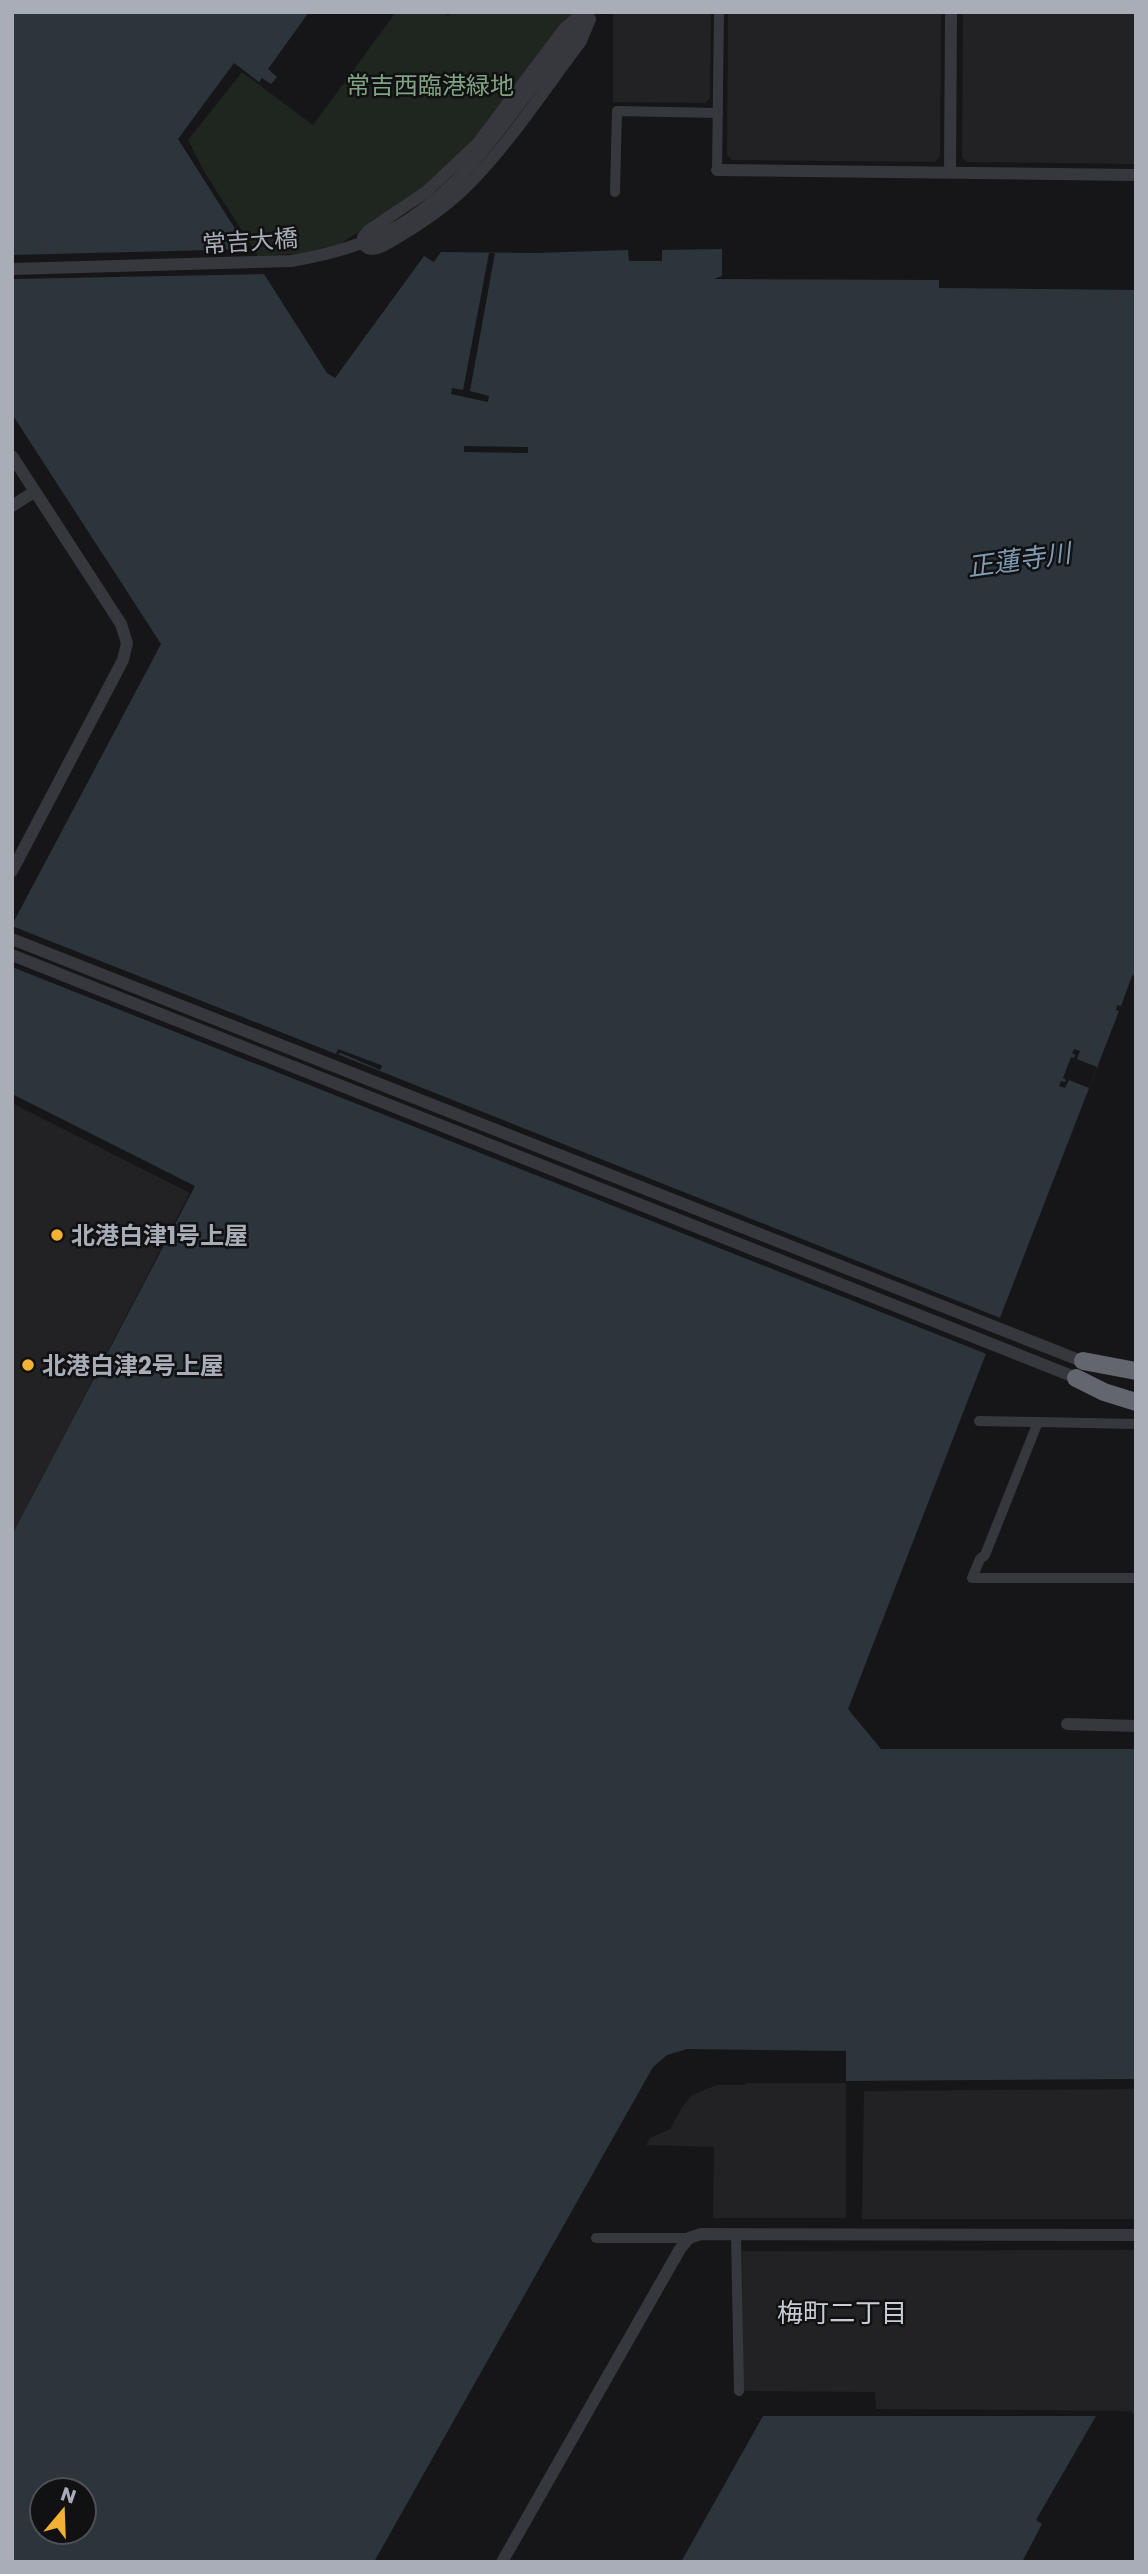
<svg xmlns="http://www.w3.org/2000/svg" width="1148" height="2574" font-family="Poppins,'Noto Sans JP',sans-serif">
<style>
.built{fill:#222225}
.green{fill:#1e261f}
.water{fill:#2c353c;fill-rule:evenodd}
.pier{fill:#161618}
.lines{fill:none;stroke-linecap:round;stroke-linejoin:round}
.minor{stroke:#37383d;stroke-width:10}
.tertiary{stroke:#37383d;stroke-width:12}
.motorway{stroke:#63666e;stroke-width:18}
.poi-dot{fill:#f2b134;stroke:#111113;stroke-width:2.5}
.labels{text-anchor:middle;dominant-baseline:central;stroke-width:5;stroke-linejoin:round;paint-order:stroke}
.park-label{font-size:24px;fill:#7fa381;stroke:#111113}
.street-label{font-size:24px;fill:#a8adb8;stroke:#111113}
.poi-label{font-size:24px;font-weight:bold;fill:#a8adb8;stroke:#111113;text-anchor:start}
.water-label{font-size:26px;font-style:italic;fill:#7f9bb3;stroke:#111113}
.neighbourhood-label{font-size:26px;fill:#c9ccd4;stroke:#111113}
</style>
<rect width="100%" height="100%" fill="#161618"/>
<!-- built -->
<g class="built">
<polygon points="613,12 711,12 710,98 705,103 613,102"/>
<polygon points="728,12 941,12 940,156 935,162 732,160 727,155"/>
<polygon points="963,12 1136,12 1136,164 967,162 962,158"/>
<polygon points="12,1103 190,1193 12,1535"/>
<polygon points="746,2083 846,2083 846,2218 713,2218 714,2147 646,2145 650,2138 670,2129 683,2106 692,2095 717,2085 746,2085"/>
<polygon points="1136,2089 1136,2219 862,2219 864,2091"/>
<polygon points="1136,2250 1136,2414 1132,2414 1131,2411 876,2409 875,2392 743,2391 742,2251"/>
</g>
<!-- green -->
<polygon class="green" points="396,12 443,12 448,16 451,12 575,12 508,101 434,183 340,244 302,253 258,256 205,173 188,140 242,72 313,125"/>
<!-- water -->
<g class="water">
<path d="M12,12H309L268,69L277,77L271,84L262,78L259,82L234,63L178,139L327,373L335,378L424,256L434,262L441,252L535,253L628,250L629,261H662V250L722,249V276L714,279L939,280V288L1136,290V973L1132,976L1121,1006L1117,1005L1116,1010L1119,1011L848,1709L881,1749H1136V2079L846,2081V2051L687,2049L667,2055L653,2067L374,2562H12V1535L195,1186L12,1094V925L161,644L12,414ZM42,2490H84V2532H42Z"/>
<polygon points="763,2416 1096,2416 1036,2520 1042,2524 1022,2562 681,2562"/>
</g>
<!-- pier -->
<g class="pier">
<polygon points="252,249 268,274 12,279 12,255"/>
<polygon points="489,253 495,253 470,391 489,396 488,402 451,394 452,388 463,390"/>
<polygon points="464,446 528,447 528,453 464,452"/>
<polygon points="12,926 336,1054 338,1049 381,1065 382,1067 380,1070 341,1053 337,1054 1003,1319 989,1355 12,967"/>
<polygon points="1074,1049 1080,1051 1077,1059 1097,1067 1089,1088 1069,1080 1065,1088 1059,1086 1061,1081 1065,1082 1066,1080 1063,1078 1071,1057 1074,1058 1075,1055 1072,1053"/>
</g>
<g class="lines">
<!-- minor -->
<g class="minor">
<polyline points="717,170 719,12"/>
<polyline points="615,192 617,111 718,113"/>
<polyline points="979,1421 1038,1422"/>
<polyline points="1136,1424 1038,1422 985,1555 980,1559 972,1578 1136,1578"/>
<polyline points="736,2235 739,2391"/>
<polyline points="596,2238 689,2238"/>
</g>
<!-- tertiary -->
<g class="tertiary">
<path d="M581,14L564,29L478,143L426,192L368,231L363,237C363,255 379,249 390,242C416,227 442,210 464,189C508,146 543,91 581,41L590,19"/>
<polyline points="717,170 1136,175"/>
<polyline points="950,172 951,12"/>
<path d="M12,269L291,261C333,254 376,242 411,218C457,187 489,145 521,102C544,72 567,43 589,12"/>
<polyline points="12,456 121,624 127,643 123,660 12,871"/>
<polyline points="12,506 34,492"/>
<polyline points="12,939 1089,1364"/>
<polyline points="12,955 1082,1380"/>
<polyline points="1067,1724 1136,1726"/>
<polyline points="502,2562 680,2249 689,2238 701,2234 1136,2235"/>
</g>
<!-- motorway -->
<g class="motorway">
<polyline points="1083,1361 1136,1371"/>
<polyline points="1076,1378 1104,1392 1136,1402"/>
</g>
</g>
<!-- markers -->
<g class="poi-dot">
<circle cx="57" cy="1235" r="7"/>
<circle cx="28" cy="1365" r="7"/>
</g>
<g class="labels">
<!-- park labels -->
<g class="park-label">
<text x="430" y="85">常吉西臨港緑地</text>
</g>
<!-- street labels -->
<g class="street-label">
<text transform="translate(250 241) rotate(-4)">常吉大橋</text>
</g>
<!-- poi labels -->
<g class="poi-label">
<text x="71" y="1235">北港白津1号上屋</text>
<text x="42" y="1365">北港白津2号上屋</text>
</g>
<!-- water labels -->
<g class="water-label">
<text transform="translate(1019 560) rotate(-8)">正蓮寺川</text>
</g>
<!-- neighbourhood labels -->
<g class="neighbourhood-label">
<text x="842" y="2313">梅町二丁目</text>
</g>
</g>
<!-- border -->
<rect width="1148" height="2574" fill="none" stroke="#a8adb8" stroke-width="28"/>
<!-- north arrow -->
<g transform="translate(63 2511) rotate(19)"><circle r="33" fill="#111113" stroke="#4d4f55" stroke-width="2"/>
<path d="M0-5L12 26L0 18L-12 26Z" fill="#f2b134"/>
<text y="-10" font-size="19" font-weight="bold" text-anchor="middle" fill="#a8adb8">N</text>
</g>
</svg>
